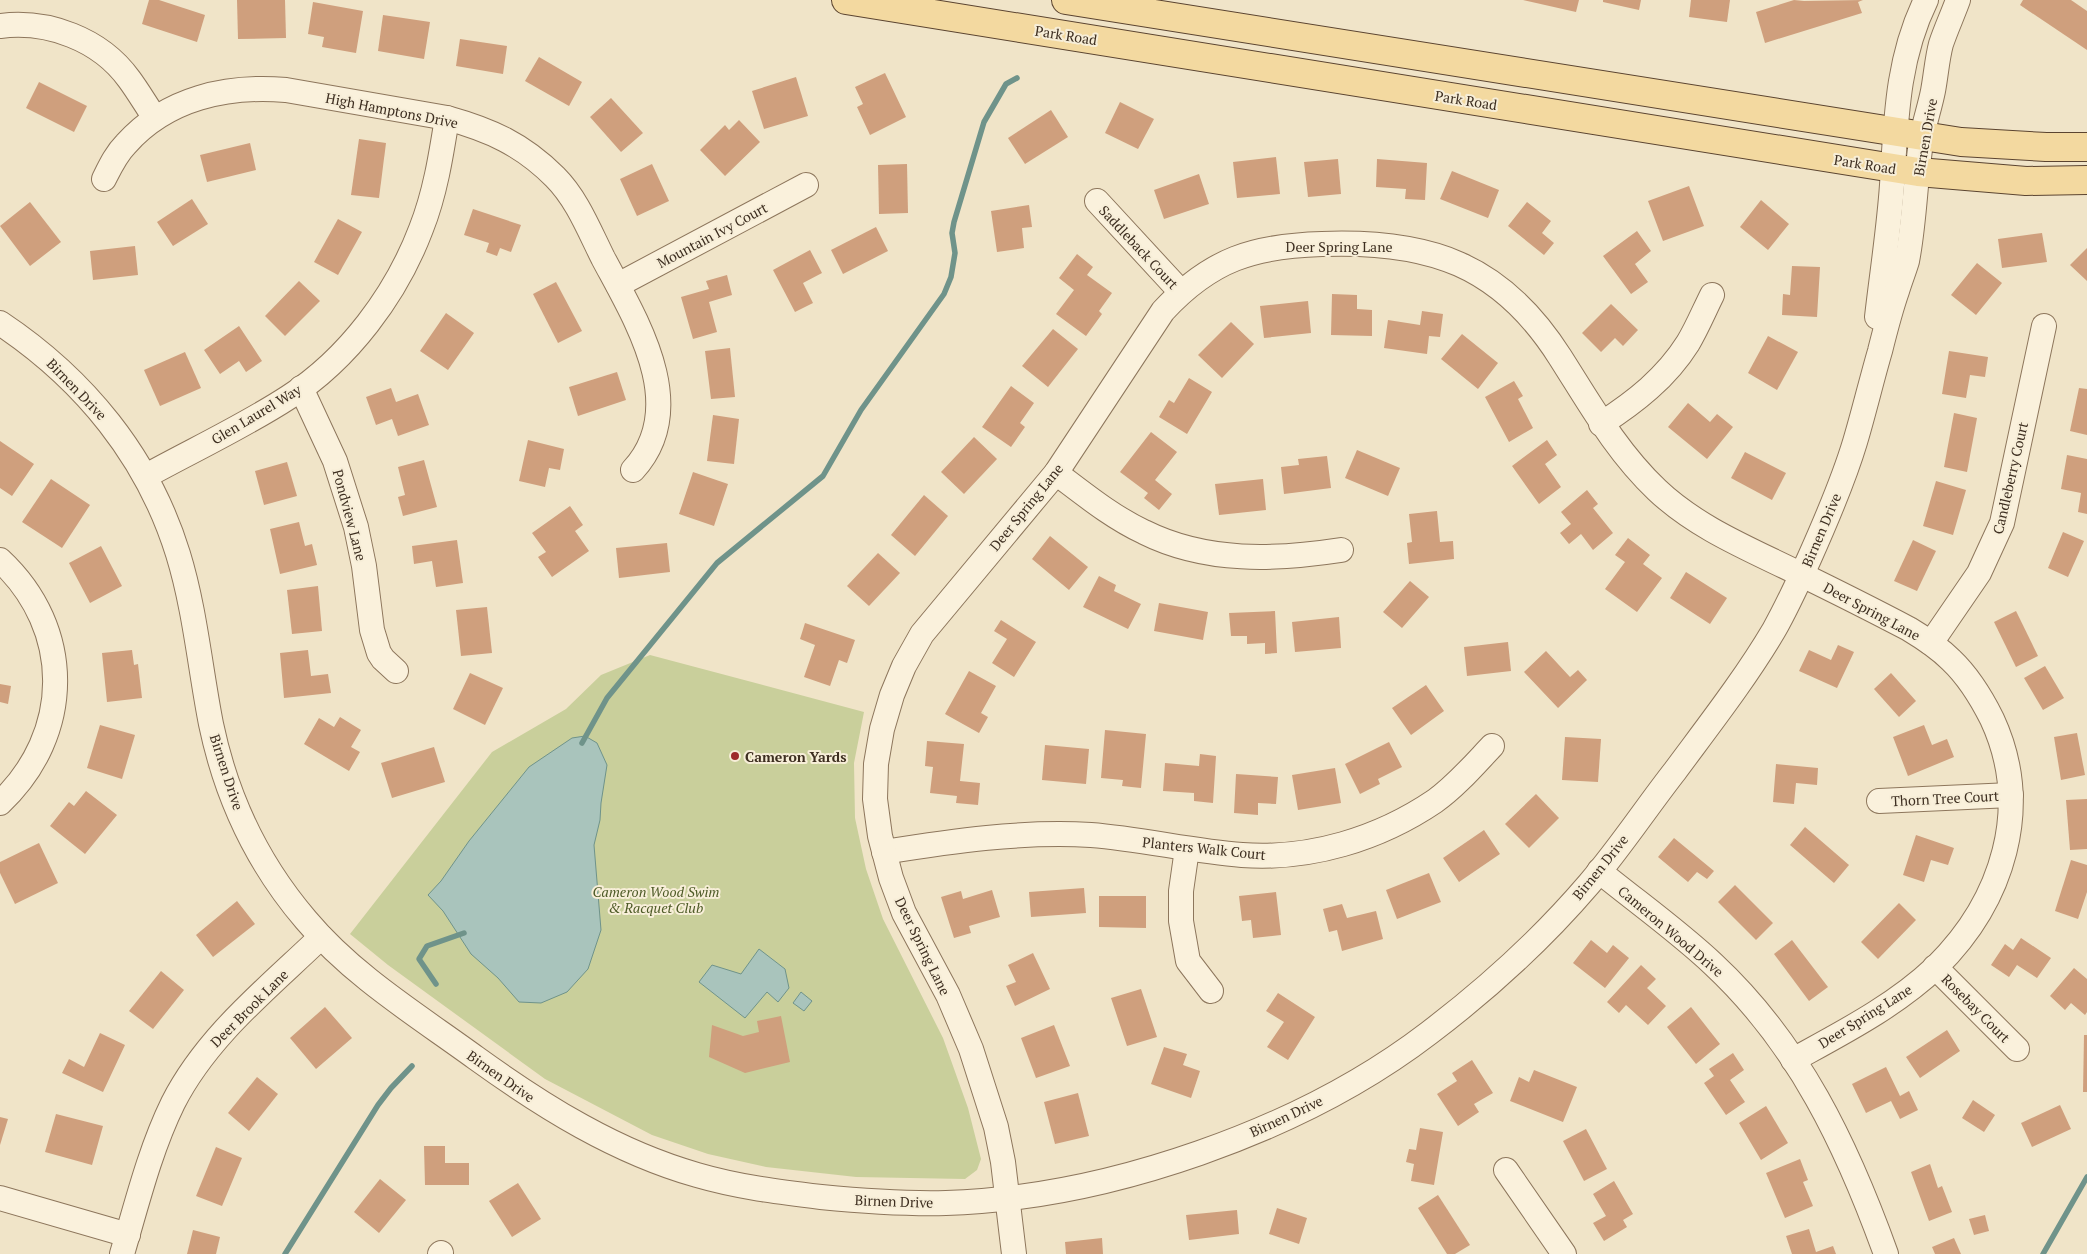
<svg xmlns="http://www.w3.org/2000/svg" width="2087" height="1254" font-family="'PT Serif',serif">
<style>
.green{fill:#c9cf9b}
.water{fill:#a9c4bc;stroke:#6f938a}
.lines{fill:none;stroke-linecap:round;stroke-linejoin:round}
.stream{stroke:#6f938a;stroke-width:5.5}
.building{fill:#cf9f7d}
.minor-casing{stroke:#8d765c;stroke-width:26}
.major-casing{stroke:#5b4430;stroke-width:30}
.minor{stroke:#faf1dc;stroke-width:24}
.major{stroke:#f3d9a0;stroke-width:28}
.poi-dot{fill:#9e2a2b;stroke:#f7eed8;stroke-width:2}
.labels{text-anchor:middle;dominant-baseline:central;stroke-width:4;stroke-linejoin:round;paint-order:stroke}
.street-label{font-size:14px;fill:#3d2e20;stroke:#f7eed8}
.poi-label{font-size:14px;font-weight:bold;fill:#3d2e20;stroke:#f7eed8;text-anchor:start}
.park-label{font-size:14px;font-style:italic;fill:#4d5a26;stroke:#f7eed8}
</style>
<rect width="100%" height="100%" fill="#f0e4c8"/>
<!-- green -->
<polygon class="green" points="650,655 864,712 854,763 855,818 866,869 883,919 943,1038 968,1108 981,1159 977,1170 965,1179 856,1177 766,1167 708,1154 652,1135 545,1079 388,965 350,934 492,752 566,709 601,675"/>
<!-- water -->
<g class="water">
<polygon points="585,736 597,743 607,765 601,803 600,820 594,845 601,930 588,969 567,992 541,1003 519,1002 498,978 471,954 443,911 428,895 441,881 469,841 529,767 572,738"/>
<polygon points="759,949 785,969 789,988 778,1002 767,992 745,1018 699,982 712,965 741,974"/>
<polygon points="801,992 812,1001 804,1011 793,1003"/>
</g>
<g class="lines">
<!-- stream -->
<g class="stream">
<polyline points="582,743 607,698 717,563 823,476 861,410 944,294 951,277 955,253 952,233 954,222 984,122 1006,84 1017,78"/>
<polyline points="436,984 419,959 427,946 464,933"/>
<polyline points="285,1254 378,1105 391,1088 412,1066"/>
<polyline points="2043,1254 2087,1177"/>
</g>
</g>
<!-- building -->
<g class="building">
<polygon points="149,0 159,0 205,15 197,42 142,24"/>
<polygon points="237,0 285,0 286,38 238,39"/>
<polygon points="1523,0 1579,0 1576,12"/>
<polygon points="1603,0 1641,0 1639,10 1603,2"/>
<polygon points="1691,0 1730,0 1727,22 1689,17"/>
<polygon points="1794,0 1804,1 1863,0 1858,2 1862,13 1765,43 1756,12"/>
<polygon points="2023,0 2071,0 2087,11 2087,50 2020,5"/>
<polygon points="313,2 363,11 356,53 322,47 324,37 308,34"/>
<polygon points="383,15 430,22 424,59 378,51"/>
<polygon points="460,39 507,46 503,74 456,66"/>
<polygon points="539,57 582,82 569,106 525,81"/>
<polygon points="885,73 906,117 870,135 857,107 863,104 855,87"/>
<polygon points="796,77 808,116 764,129 752,91"/>
<polygon points="39,82 87,106 74,132 26,108"/>
<polygon points="611,98 643,133 621,152 590,117"/>
<polygon points="1120,102 1154,119 1138,149 1105,133"/>
<polygon points="1051,110 1068,137 1025,164 1008,138"/>
<polygon points="739,120 760,142 725,176 700,150 725,125 729,130"/>
<polygon points="359,139 386,143 379,198 351,195"/>
<polygon points="250,143 256,170 207,182 200,155"/>
<polygon points="1276,157 1280,194 1237,198 1233,162"/>
<polygon points="1338,159 1341,194 1308,197 1304,162"/>
<polygon points="1377,159 1427,163 1425,200 1405,199 1406,189 1376,187"/>
<polygon points="652,164 669,201 637,216 620,179"/>
<polygon points="907,164 908,213 879,214 878,165"/>
<polygon points="1452,171 1499,190 1488,218 1440,199"/>
<polygon points="1199,174 1209,204 1164,219 1154,190"/>
<polygon points="1689,186 1704,226 1663,241 1648,201"/>
<polygon points="192,199 208,224 173,246 157,222"/>
<polygon points="1761,200 1789,224 1768,250 1740,227"/>
<polygon points="30,202 61,242 30,266 0,226"/>
<polygon points="1527,202 1551,221 1542,233 1554,243 1544,255 1508,226"/>
<polygon points="1029,205 1032,227 1022,228 1024,248 997,252 991,211"/>
<polygon points="473,209 521,225 511,252 500,248 497,256 486,252 489,243 464,235"/>
<polygon points="338,219 362,232 338,275 314,262"/>
<polygon points="876,227 888,251 843,274 831,250"/>
<polygon points="1637,231 1651,251 1635,264 1648,282 1631,294 1603,256"/>
<polygon points="2042,233 2047,262 2002,268 1998,239"/>
<polygon points="135,246 138,275 93,280 90,251"/>
<polygon points="2087,248 2087,281 2070,265"/>
<polygon points="810,250 822,273 803,283 813,303 795,312 773,270"/>
<polygon points="1077,254 1093,267 1087,275 1112,293 1099,311 1102,314 1086,336 1056,314 1074,290 1059,278"/>
<polygon points="1977,263 2002,283 1976,315 1951,295"/>
<polygon points="1792,266 1820,267 1817,317 1782,315 1783,294 1790,295"/>
<polygon points="727,275 732,295 709,302 717,332 693,339 681,297 709,289 706,281"/>
<polygon points="299,281 320,301 285,336 265,316"/>
<polygon points="556,282 582,331 558,343 533,294"/>
<polygon points="1332,294 1357,295 1357,309 1372,310 1372,336 1331,335"/>
<polygon points="1308,301 1311,333 1264,338 1260,306"/>
<polygon points="1611,304 1638,330 1623,346 1615,338 1601,352 1582,333"/>
<polygon points="1422,311 1443,314 1440,337 1429,336 1427,354 1384,348 1388,320 1420,325"/>
<polygon points="446,313 474,333 448,370 420,351"/>
<polygon points="1231,322 1254,344 1222,378 1198,355"/>
<polygon points="239,326 262,361 246,372 239,361 220,374 204,350"/>
<polygon points="1053,329 1078,349 1048,387 1022,366"/>
<polygon points="1462,334 1498,363 1478,389 1441,359"/>
<polygon points="1768,336 1798,352 1777,390 1748,373"/>
<polygon points="730,348 735,397 711,399 705,351"/>
<polygon points="1949,351 1988,357 1985,377 1970,375 1966,398 1942,394"/>
<polygon points="185,352 201,388 160,406 144,370"/>
<polygon points="617,372 626,400 578,416 569,387"/>
<polygon points="1189,378 1212,392 1187,434 1159,417 1169,400 1174,403"/>
<polygon points="1514,381 1523,396 1518,399 1533,428 1509,442 1485,397"/>
<polygon points="1011,386 1034,403 1020,423 1025,427 1011,447 982,427"/>
<polygon points="391,388 396,402 418,394 429,425 398,436 392,419 376,425 366,397"/>
<polygon points="2079,388 2087,389 2087,435 2070,431"/>
<polygon points="1688,403 1710,422 1717,414 1733,427 1707,459 1668,427"/>
<polygon points="1954,413 1977,418 1967,472 1944,467"/>
<polygon points="713,415 739,419 734,464 707,461"/>
<polygon points="1151,432 1177,452 1155,480 1172,494 1159,510 1144,498 1148,493 1120,472"/>
<polygon points="974,437 997,459 964,494 941,472"/>
<polygon points="528,440 564,449 560,470 549,468 545,487 519,481"/>
<polygon points="1547,440 1557,455 1545,464 1561,487 1539,504 1512,466"/>
<polygon points="0,441 34,464 12,496 0,488"/>
<polygon points="1357,450 1400,468 1388,496 1345,478"/>
<polygon points="1745,452 1786,473 1772,500 1731,478"/>
<polygon points="2067,455 2087,459 2087,514 2078,512 2081,493 2061,489"/>
<polygon points="1327,456 1331,488 1284,494 1281,467 1299,465 1298,459"/>
<polygon points="424,460 437,507 403,516 398,497 405,495 398,467"/>
<polygon points="287,462 297,496 264,505 255,471"/>
<polygon points="693,472 728,484 714,526 679,514"/>
<polygon points="51,479 90,505 62,548 22,522"/>
<polygon points="1263,479 1266,510 1219,515 1215,484"/>
<polygon points="1936,481 1966,490 1953,535 1923,526"/>
<polygon points="1587,490 1598,504 1593,508 1613,533 1593,550 1581,534 1569,544 1560,533 1571,524 1561,512"/>
<polygon points="924,495 948,516 915,556 891,535"/>
<polygon points="570,506 583,525 575,531 589,551 552,577 538,557 546,552 532,533"/>
<polygon points="1437,511 1440,542 1453,541 1454,559 1409,564 1407,543 1412,542 1409,514"/>
<polygon points="299,522 305,546 312,544 317,565 280,574 270,529"/>
<polygon points="2063,532 2084,541 2068,577 2048,568"/>
<polygon points="1050,536 1088,567 1069,590 1032,559"/>
<polygon points="1628,538 1650,555 1643,564 1662,578 1637,612 1605,589 1625,562 1615,555"/>
<polygon points="457,540 463,583 436,587 432,561 414,564 412,546"/>
<polygon points="1913,540 1936,551 1917,591 1894,581"/>
<polygon points="667,543 670,572 619,578 616,548"/>
<polygon points="101,546 122,586 90,603 69,563"/>
<polygon points="878,553 900,573 869,606 847,586"/>
<polygon points="1686,572 1727,598 1710,624 1670,598"/>
<polygon points="1099,576 1116,585 1114,591 1141,604 1128,629 1083,607"/>
<polygon points="1410,581 1429,597 1402,628 1383,612"/>
<polygon points="318,586 322,631 292,634 287,590"/>
<polygon points="1159,603 1208,612 1203,640 1154,631"/>
<polygon points="487,607 492,653 461,656 456,610"/>
<polygon points="1275,611 1277,653 1265,654 1265,643 1247,644 1247,636 1231,636 1229,613"/>
<polygon points="2016,611 2038,656 2016,667 1994,622"/>
<polygon points="1339,617 1341,648 1295,652 1292,622"/>
<polygon points="1001,620 1036,642 1014,677 992,663 1007,639 994,631"/>
<polygon points="805,623 855,640 847,663 839,660 830,686 804,677 815,645 800,639"/>
<polygon points="1508,642 1511,671 1467,676 1464,647"/>
<polygon points="1838,645 1854,652 1837,688 1799,671 1809,650 1831,660"/>
<polygon points="132,650 134,665 138,664 142,698 107,702 102,653"/>
<polygon points="308,650 311,676 328,674 331,693 284,698 280,653"/>
<polygon points="1546,651 1570,677 1578,670 1587,680 1558,708 1524,672"/>
<polygon points="2045,666 2064,698 2043,710 2024,678"/>
<polygon points="969,671 996,686 981,713 988,717 979,733 945,714"/>
<polygon points="470,673 503,688 485,725 453,709"/>
<polygon points="1891,673 1916,701 1899,717 1874,689"/>
<polygon points="0,684 11,686 8,704 0,702"/>
<polygon points="1426,685 1444,711 1411,735 1392,708"/>
<polygon points="340,717 361,730 351,747 360,752 349,771 304,744 319,718 334,727"/>
<polygon points="100,725 135,735 122,779 87,768"/>
<polygon points="1924,725 1932,745 1947,739 1954,757 1908,776 1893,737"/>
<polygon points="1105,730 1146,734 1141,788 1122,786 1123,780 1101,778"/>
<polygon points="2077,733 2085,775 2061,780 2054,737"/>
<polygon points="1565,737 1601,739 1598,782 1562,780"/>
<polygon points="927,741 964,744 960,781 980,783 978,805 956,803 957,796 930,793 933,767 925,766"/>
<polygon points="1389,742 1402,767 1378,779 1380,784 1360,794 1345,764"/>
<polygon points="1045,745 1089,749 1086,784 1042,780"/>
<polygon points="434,747 445,782 392,798 381,763"/>
<polygon points="1200,754 1216,756 1213,803 1194,801 1194,793 1163,791 1165,763 1199,766"/>
<polygon points="1776,764 1818,768 1817,785 1796,783 1794,804 1773,802"/>
<polygon points="1335,768 1341,803 1298,810 1292,775"/>
<polygon points="1236,774 1278,777 1276,804 1258,803 1258,815 1234,813"/>
<polygon points="86,791 117,815 85,854 50,826 69,802 74,806"/>
<polygon points="1536,794 1559,818 1529,848 1505,824"/>
<polygon points="2087,799 2087,849 2070,850 2066,800"/>
<polygon points="1805,827 1849,865 1834,883 1790,845"/>
<polygon points="1484,830 1500,854 1459,882 1443,858"/>
<polygon points="1916,835 1954,848 1948,865 1931,860 1924,882 1903,875"/>
<polygon points="1674,838 1714,871 1707,879 1697,872 1688,882 1658,857"/>
<polygon points="39,843 58,883 15,904 0,873 0,862"/>
<polygon points="2071,860 2087,865 2087,892 2078,919 2055,911"/>
<polygon points="1429,873 1441,902 1397,919 1386,890"/>
<polygon points="1735,885 1773,923 1756,940 1718,902"/>
<polygon points="1084,888 1086,913 1031,917 1029,892"/>
<polygon points="992,890 1000,917 969,926 971,933 954,938 941,897 961,891 963,899"/>
<polygon points="1276,892 1281,935 1253,938 1251,920 1242,921 1239,896"/>
<polygon points="1099,896 1146,896 1146,928 1099,927"/>
<polygon points="237,901 255,924 213,957 196,935"/>
<polygon points="1899,903 1916,920 1878,959 1861,942"/>
<polygon points="1342,904 1347,918 1376,911 1383,939 1342,951 1337,930 1329,932 1323,909"/>
<polygon points="2021,938 2051,958 2037,978 2017,965 2009,977 1991,965 2005,944 2013,950"/>
<polygon points="1591,940 1607,953 1613,945 1629,958 1605,988 1573,963"/>
<polygon points="1792,940 1828,987 1809,1001 1774,954"/>
<polygon points="1033,953 1050,989 1015,1006 1006,986 1016,982 1008,965"/>
<polygon points="1641,965 1656,979 1647,988 1666,1006 1648,1025 1626,1005 1619,1013 1607,1002"/>
<polygon points="2074,968 2087,979 2087,1012 2085,1015 2071,1003 2065,1010 2050,996"/>
<polygon points="161,971 184,990 153,1029 129,1011"/>
<polygon points="1141,989 1157,1037 1127,1046 1111,998"/>
<polygon points="1278,993 1315,1017 1288,1060 1267,1047 1284,1022 1266,1011"/>
<polygon points="325,1007 352,1038 316,1069 290,1038"/>
<polygon points="1691,1007 1720,1044 1696,1064 1667,1027"/>
<polygon points="781,1016 790,1062 745,1073 709,1057 712,1025 743,1036 759,1032 757,1021"/>
<polygon points="1054,1025 1070,1066 1036,1078 1021,1038"/>
<polygon points="1947,1030 1960,1051 1920,1078 1906,1057"/>
<polygon points="100,1033 125,1045 103,1092 62,1073 69,1059 84,1067"/>
<polygon points="2084,1035 2087,1035 2087,1092 2083,1092"/>
<polygon points="1164,1047 1187,1054 1183,1065 1200,1071 1191,1098 1151,1084"/>
<polygon points="1733,1053 1744,1070 1730,1080 1745,1102 1726,1115 1704,1083 1714,1076 1709,1069"/>
<polygon points="1472,1060 1493,1093 1474,1104 1479,1112 1458,1126 1437,1094 1457,1081 1452,1073"/>
<polygon points="1886,1067 1900,1096 1909,1091 1918,1110 1900,1119 1891,1101 1866,1113 1852,1084"/>
<polygon points="1534,1070 1577,1087 1563,1122 1510,1101 1519,1077 1529,1082"/>
<polygon points="257,1077 278,1094 249,1131 228,1113"/>
<polygon points="1078,1093 1089,1136 1055,1144 1044,1102"/>
<polygon points="1973,1100 1995,1115 1984,1132 1962,1118"/>
<polygon points="2060,1105 2071,1129 2032,1147 2021,1123"/>
<polygon points="1766,1106 1788,1143 1761,1160 1739,1123"/>
<polygon points="56,1114 103,1126 92,1165 45,1152"/>
<polygon points="0,1117 8,1119 0,1145"/>
<polygon points="1420,1128 1443,1132 1434,1185 1411,1181 1414,1164 1406,1162 1409,1149 1416,1150"/>
<polygon points="1586,1129 1607,1169 1584,1181 1563,1141"/>
<polygon points="424,1146 445,1146 445,1163 469,1163 469,1185 425,1185"/>
<polygon points="216,1147 242,1158 222,1206 196,1196"/>
<polygon points="1800,1159 1808,1180 1803,1182 1813,1206 1785,1218 1766,1173"/>
<polygon points="1930,1164 1938,1188 1942,1186 1952,1212 1929,1221 1911,1172"/>
<polygon points="380,1179 406,1200 379,1233 354,1212"/>
<polygon points="1614,1181 1633,1214 1623,1220 1627,1227 1604,1241 1593,1223 1606,1216 1593,1194"/>
<polygon points="518,1183 541,1219 512,1237 489,1201"/>
<polygon points="1438,1195 1470,1245 1455,1254 1447,1254 1418,1208"/>
<polygon points="1277,1208 1307,1218 1299,1244 1269,1234"/>
<polygon points="1237,1210 1239,1234 1189,1240 1186,1215"/>
<polygon points="1985,1215 1989,1231 1974,1235 1969,1219"/>
<polygon points="1809,1229 1816,1252 1833,1246 1836,1254 1792,1254 1786,1236"/>
<polygon points="193,1230 220,1237 216,1254 187,1254"/>
<polygon points="1102,1238 1103,1254 1066,1254 1065,1242"/>
<polygon points="1954,1238 1961,1254 1935,1254 1932,1247"/>
</g>
<g class="lines">
<!-- minor casing -->
<g class="minor-casing">
<g id="minor">
<path d="M0,26C48,20 100,39 129,79C138,91 146,105 155,118"/>
<path d="M104,179C110,167 116,154 126,144C167,98 227,85 286,90L447,118C490,130 522,144 555,177C577,199 589,230 603,258C636,320 691,407 633,470"/>
<polyline points="1097,201 1181,292"/>
<polyline points="618,285 806,185"/>
<path d="M1877,317C1882,273 1889,229 1892,185C1896,120 1897,59 1926,0"/>
<path d="M0,323C84,379 148,457 178,554C195,609 200,668 211,724C226,796 258,864 306,920C353,976 417,1015 476,1058C544,1107 616,1152 697,1175C738,1187 779,1192 821,1197C862,1201 904,1204 946,1203C1107,1198 1301,1131 1429,1033C1487,989 1542,939 1589,884C1620,848 1646,808 1675,771C1709,725 1745,679 1774,630C1787,607 1798,583 1809,559C1826,521 1843,482 1855,442C1864,412 1871,382 1880,351C1885,331 1890,311 1897,291C1900,281 1904,271 1907,261C1915,220 1915,177 1922,136C1925,121 1930,106 1933,91C1936,75 1937,59 1941,44C1946,29 1953,14 1958,0"/>
<polyline points="301,388 335,461 356,527 364,566 372,630 379,653 383,659 396,671"/>
<path d="M1601,424C1635,402 1666,378 1688,343C1697,328 1704,311 1712,295"/>
<path d="M1056,473C1084,494 1112,517 1144,532C1206,563 1276,560 1341,550"/>
<path d="M146,476C193,450 243,427 289,397C348,359 396,295 421,229C435,194 441,156 447,118"/>
<path d="M0,560C74,629 73,734 0,803"/>
<polyline points="1931,643 1979,573 2002,523 2044,326"/>
<polyline points="1879,801 2011,795"/>
<polyline points="1187,849 1181,891 1181,921 1188,961 1211,991"/>
<path d="M884,852C953,841 1021,831 1091,835C1142,839 1191,851 1242,855C1310,860 1379,839 1435,801C1456,786 1474,765 1492,746"/>
<path d="M1599,871C1637,902 1678,931 1713,964C1799,1044 1847,1146 1886,1254"/>
<polyline points="1935,967 2017,1049"/>
<polyline points="1506,1170 1564,1254"/>
<polyline points="0,1198 128,1235"/>
<path d="M122,1254C137,1203 150,1150 173,1103C207,1036 268,988 321,937"/>
<polyline points="440,1254 441,1253"/>
<path d="M1014,1254L1003,1162L996,1127L971,1049L948,995L904,913L891,878L880,836L875,799L876,764L882,729L892,695L904,666L922,634L1056,473L1163,311C1211,259 1254,246 1322,244C1429,240 1501,264 1560,357C1590,404 1616,451 1657,490C1696,527 1747,548 1794,571C1833,590 1871,609 1909,629C1924,638 1939,648 1951,660C1969,677 1981,697 1992,719C2033,807 2003,901 1936,967C1895,1006 1842,1033 1793,1060"/>
</g>
</g>
<!-- major casing -->
<g class="major-casing">
<g id="major">
<polyline points="846,0 1918,172 2026,181 2087,180"/>
<polyline points="1066,0 1961,142 2046,147 2087,147"/>
</g>
</g>
<!-- minor -->
<use href="#minor" class="minor"/>
<!-- major -->
<use href="#major" class="major"/>
</g>
<!-- markers -->
<circle class="poi-dot" cx="735" cy="756" r="5"/>
<g class="labels">
<!-- street labels -->
<g class="street-label">
<text transform="translate(1066 35) rotate(9)">Park Road</text>
<text transform="translate(1466 100) rotate(9)">Park Road</text>
<text transform="translate(392 110) rotate(11)">High Hamptons Drive</text>
<text transform="translate(1925 137) rotate(-80)">Birnen Drive</text>
<text transform="translate(1865 164) rotate(9)">Park Road</text>
<text transform="translate(712 235) rotate(-28)">Mountain Ivy Court</text>
<text x="1339" y="246">Deer Spring Lane</text>
<text transform="translate(1139 247) rotate(47)">Saddleback Court</text>
<text transform="translate(77 389) rotate(46)">Birnen Drive</text>
<text transform="translate(256 414) rotate(-31)">Glen Laurel Way</text>
<text transform="translate(2010 478) rotate(-77)">Candleberry Court</text>
<text transform="translate(1026 507) rotate(-51)">Deer Spring Lane</text>
<text transform="translate(350 515) rotate(75)">Pondview Lane</text>
<text transform="translate(1821 530) rotate(-67)">Birnen Drive</text>
<text transform="translate(1872 611) rotate(28)">Deer Spring Lane</text>
<text transform="translate(227 772) rotate(72)">Birnen Drive</text>
<text transform="translate(1945 798) rotate(-3)">Thorn Tree Court</text>
<text transform="translate(1204 848) rotate(6)">Planters Walk Court</text>
<text transform="translate(1600 867) rotate(-51)">Birnen Drive</text>
<text transform="translate(1671 931) rotate(40)">Cameron Wood Drive</text>
<text transform="translate(923 946) rotate(64)">Deer Spring Lane</text>
<text transform="translate(249 1008) rotate(-45)">Deer Brook Lane</text>
<text transform="translate(1976 1008) rotate(45)">Rosebay Court</text>
<text transform="translate(1865 1016) rotate(-32)">Deer Spring Lane</text>
<text transform="translate(501 1076) rotate(35)">Birnen Drive</text>
<text transform="translate(1286 1116) rotate(-25)">Birnen Drive</text>
<text transform="translate(894 1201) rotate(2)">Birnen Drive</text>
</g>
<!-- poi labels -->
<g class="poi-label">
<text x="745" y="756">Cameron Yards</text>
</g>
<!-- park labels -->
<g class="park-label">
<text x="656" y="891">Cameron Wood Swim<tspan x="656" dy="16">&amp; Racquet Club</tspan></text>
</g>
</g>
</svg>
